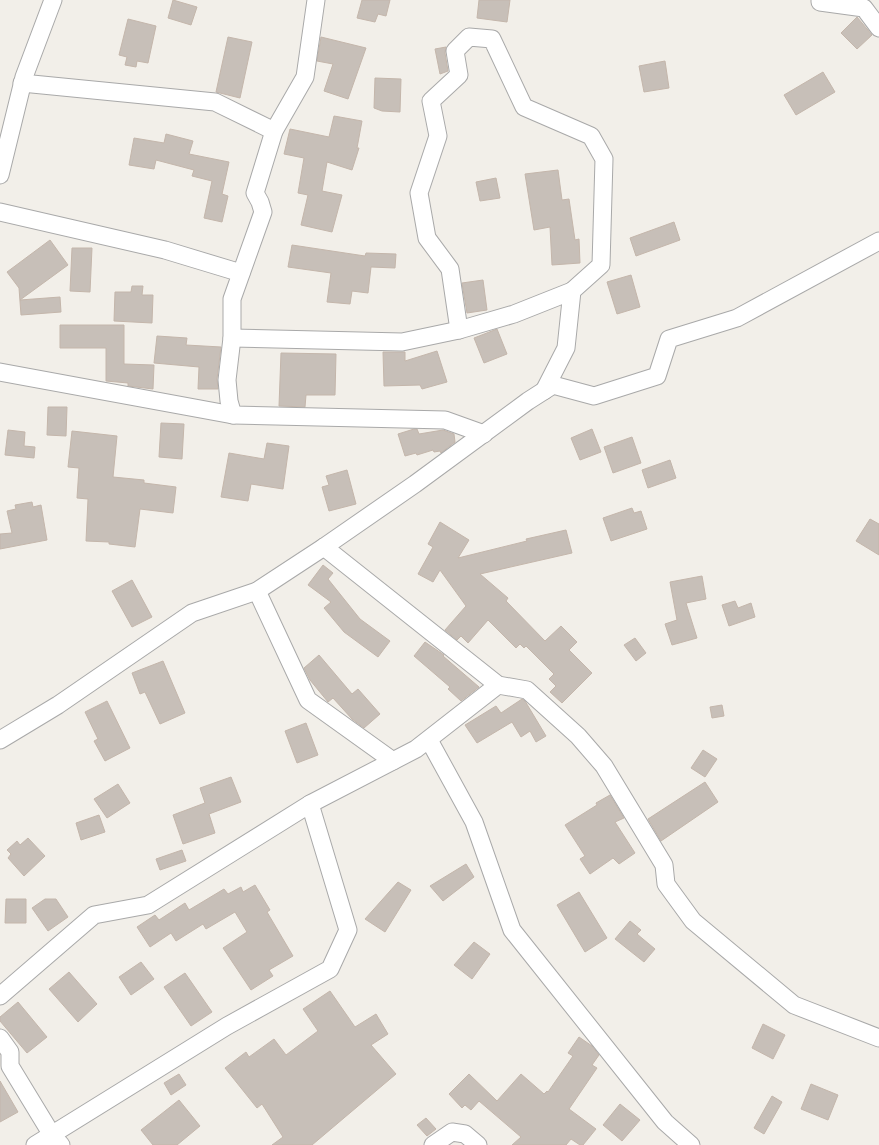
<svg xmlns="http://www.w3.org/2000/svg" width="879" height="1145" font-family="Barlow,sans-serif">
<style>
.building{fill:#c7bfb8;stroke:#c4b6ab}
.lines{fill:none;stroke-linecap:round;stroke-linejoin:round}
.street-casing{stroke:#a9a9a9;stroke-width:19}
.street{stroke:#fff;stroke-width:17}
</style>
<rect width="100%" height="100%" fill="#f2efe9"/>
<!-- building -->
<g class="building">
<polygon points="173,0 197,7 191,25 168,18"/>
<polygon points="362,0 390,0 386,16 378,14 375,22 357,18"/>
<polygon points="479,0 510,0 507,22 477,18"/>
<polygon points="857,17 872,35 857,49 841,33"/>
<polygon points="128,19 156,26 148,63 137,61 136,67 125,65 127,57 119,55"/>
<polygon points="228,37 252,42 240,98 216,92"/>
<polygon points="321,37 366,48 348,99 324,91 333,64 317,61"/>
<polygon points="446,47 445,53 448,71 440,74 435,49"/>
<polygon points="665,61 669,88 644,92 639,66"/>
<polygon points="823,72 835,92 796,115 784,95"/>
<polygon points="375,78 401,79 400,112 382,111 374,108"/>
<polygon points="334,116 362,121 357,148 359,148 352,170 327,162 322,191 342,195 332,232 301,225 308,195 298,193 304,158 284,154 290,129 329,137"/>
<polygon points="166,134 193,141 189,154 229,162 222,194 228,196 222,222 204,218 212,181 192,176 194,170 156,160 154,169 129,165 134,138 164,143"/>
<polygon points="558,170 562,200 569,199 575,240 579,239 580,263 552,265 550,227 534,230 525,174"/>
<polygon points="496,178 500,198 480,201 476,182"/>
<polygon points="674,222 680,240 636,256 630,238"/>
<polygon points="50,240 68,265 20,300 60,297 61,312 21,315 19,288 7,272"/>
<polygon points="292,245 365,256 366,253 396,254 395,268 371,267 368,293 352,291 350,304 327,302 331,273 288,267"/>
<polygon points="72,248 92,248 90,292 70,291"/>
<polygon points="631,275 640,307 617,314 607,282"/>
<polygon points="483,280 487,310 467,313 462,283"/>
<polygon points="132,286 143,286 142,295 153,295 152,323 114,321 115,292 131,292"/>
<polygon points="60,325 124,325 124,364 154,365 153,389 128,386 128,383 106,381 106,348 60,348"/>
<polygon points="497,329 507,354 484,363 474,338"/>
<polygon points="157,336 187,338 186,345 221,347 217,379 218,389 198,389 199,367 154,363"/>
<polygon points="437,351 447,382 422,389 420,385 384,386 383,352 405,352 405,361"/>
<polygon points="281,353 336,354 335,395 306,395 305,407 279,406"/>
<polygon points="48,407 67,407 66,436 47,435"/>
<polygon points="161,423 184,424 182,459 159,457"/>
<polygon points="414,429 417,429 419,434 443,430 454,434 455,442 441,453 440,451 434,452 433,450 417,455 416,453 405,456 398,434"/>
<polygon points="592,429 601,452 580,460 571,438"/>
<polygon points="8,430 25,432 24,446 35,447 34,458 5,455"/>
<polygon points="72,431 117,436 113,477 144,480 144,483 176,487 173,513 140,509 135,547 109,544 109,542 86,541 88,499 77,498 79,468 68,467"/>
<polygon points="632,437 641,463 613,473 604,447"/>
<polygon points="267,443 289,446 283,489 251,484 248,501 221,497 229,453 264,459"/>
<polygon points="670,460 676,478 648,488 642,470"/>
<polygon points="347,470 356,504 329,511 322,487 329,485 326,476"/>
<polygon points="32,502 33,507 41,505 47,540 0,549 0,534 12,533 7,511 16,509 15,505"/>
<polygon points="632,508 634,513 641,511 647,529 611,541 603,518"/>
<polygon points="870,519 879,524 879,555 856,541"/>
<polygon points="440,522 469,540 458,558 527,541 526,539 566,530 572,553 480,574 508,598 506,601 545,641 561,626 577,642 569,650 592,673 562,703 550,692 556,686 549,679 554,674 526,646 524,648 520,644 516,648 488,620 468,643 461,636 457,640 445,630 466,606 440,570 433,582 418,574 433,547 428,544"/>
<polygon points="323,565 333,573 328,579 360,619 390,641 378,657 344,632 324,608 331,602 308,585"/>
<polygon points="702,576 706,599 686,603 697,638 672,645 665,624 677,620 670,582"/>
<polygon points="132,580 152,617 132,627 112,591"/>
<polygon points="735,601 738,608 751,603 755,617 729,626 722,605"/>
<polygon points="635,638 646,653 636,661 624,645"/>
<polygon points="425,642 444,655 443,656 479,687 461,701 448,689 450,687 414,656"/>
<polygon points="319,655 352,694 358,689 380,714 364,728 352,719 333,698 328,702 310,680 304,668"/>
<polygon points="163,661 185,713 160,724 145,692 140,694 132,673"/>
<polygon points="522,699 525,701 546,736 536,742 530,731 521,737 512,722 477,743 465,725 496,706 501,713"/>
<polygon points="107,701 130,748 105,761 94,741 98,739 85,712"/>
<polygon points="722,705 724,716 712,718 710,707"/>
<polygon points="306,723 318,755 297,763 285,731"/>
<polygon points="703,750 717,759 705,777 691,768"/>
<polygon points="231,777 241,802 209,814 215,833 183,844 173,815 205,803 200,788"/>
<polygon points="705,782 718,802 661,841 648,819"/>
<polygon points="118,784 130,803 107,818 94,799"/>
<polygon points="610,795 624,818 615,822 635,853 619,864 613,858 590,874 580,859 585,856 565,825 597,805 596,803"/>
<polygon points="99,815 105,832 81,840 76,823"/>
<polygon points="28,838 45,856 24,876 8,858 11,854 7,850 17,841 20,845"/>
<polygon points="182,850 186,861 160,870 156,859"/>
<polygon points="466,864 474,877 443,901 430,886"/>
<polygon points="398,882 411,890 385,932 365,919"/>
<polygon points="255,885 270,910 267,912 293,956 269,970 273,976 251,990 223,948 247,932 235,912 206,929 203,924 176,941 171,933 150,947 137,927 155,915 159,920 185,903 189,910 224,889 228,894 241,887 243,892"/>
<polygon points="579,892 607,938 585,952 557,905"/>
<polygon points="6,899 26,899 26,923 5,923"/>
<polygon points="45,899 56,899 68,917 48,931 32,908"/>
<polygon points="630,921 641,930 637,934 655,949 644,962 615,939"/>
<polygon points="474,942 490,954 472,979 454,965"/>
<polygon points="141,962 154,979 131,995 119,977"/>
<polygon points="69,972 97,1004 78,1022 49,989"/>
<polygon points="185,973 212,1012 191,1026 164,987"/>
<polygon points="330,991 355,1027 376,1014 388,1034 371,1045 396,1074 312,1145 272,1145 283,1137 262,1104 257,1108 225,1068 246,1052 249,1057 274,1039 286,1055 318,1031 303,1009"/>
<polygon points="18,1002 47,1037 27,1053 0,1021 0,1017"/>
<polygon points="763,1024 785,1035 773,1059 752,1048"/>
<polygon points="579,1037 592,1046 599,1055 592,1065 597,1068 569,1109 596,1129 583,1145 580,1145 571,1139 566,1145 512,1145 521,1137 479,1101 471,1110 465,1105 462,1108 449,1094 469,1074 497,1101 521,1074 544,1094 547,1091 548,1092 573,1056 568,1053"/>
<polygon points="179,1074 186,1085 171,1095 164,1083"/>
<polygon points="0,1081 18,1112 0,1122"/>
<polygon points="811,1084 838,1095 828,1120 801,1109"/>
<polygon points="772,1096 782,1102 764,1134 754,1128"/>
<polygon points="179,1100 200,1126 177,1145 153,1145 141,1130"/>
<polygon points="620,1104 640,1120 622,1141 603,1125"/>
<polygon points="426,1118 436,1129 427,1136 417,1125"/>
</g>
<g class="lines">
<!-- street casing -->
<g class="street-casing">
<g id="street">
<polyline points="820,0 820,2 864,8 879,28"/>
<polyline points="22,83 215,102 274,131"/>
<polyline points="0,175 24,77 53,0"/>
<polyline points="0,212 165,250 241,273"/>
<polyline points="459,330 450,269 427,238 419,193 438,136 431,101 459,75 455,51 469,37 492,39 524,107 591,136 604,159 601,265 572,291 566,348 544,391"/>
<polyline points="232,338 402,342 459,330 514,314 572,291"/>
<polyline points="0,372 233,415 445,420 484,434"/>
<polyline points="233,415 229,401 227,380 232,338 232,299 263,212 260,202 255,193 274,131 305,77 316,0"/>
<polyline points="324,547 498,685 527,690 578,736 604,766 664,865 666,884 693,921 794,1005 879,1038"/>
<polyline points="257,591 308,700 393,761"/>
<polyline points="0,740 58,705 192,613 257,591 324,547 415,484 528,401 553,385 594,396 657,376 669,339 737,318 879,241"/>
<polyline points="429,740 474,822 512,930 665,1122 691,1145"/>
<polyline points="0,996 94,915 148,905 310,804 416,749 498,685"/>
<polyline points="0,1038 10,1052 10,1066 52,1135 61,1145"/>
<polyline points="35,1145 227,1026 330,969 348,930 310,804"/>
<polyline points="433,1145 452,1132 465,1134 478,1145"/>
</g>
</g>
<!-- street -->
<use href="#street" class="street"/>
</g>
</svg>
